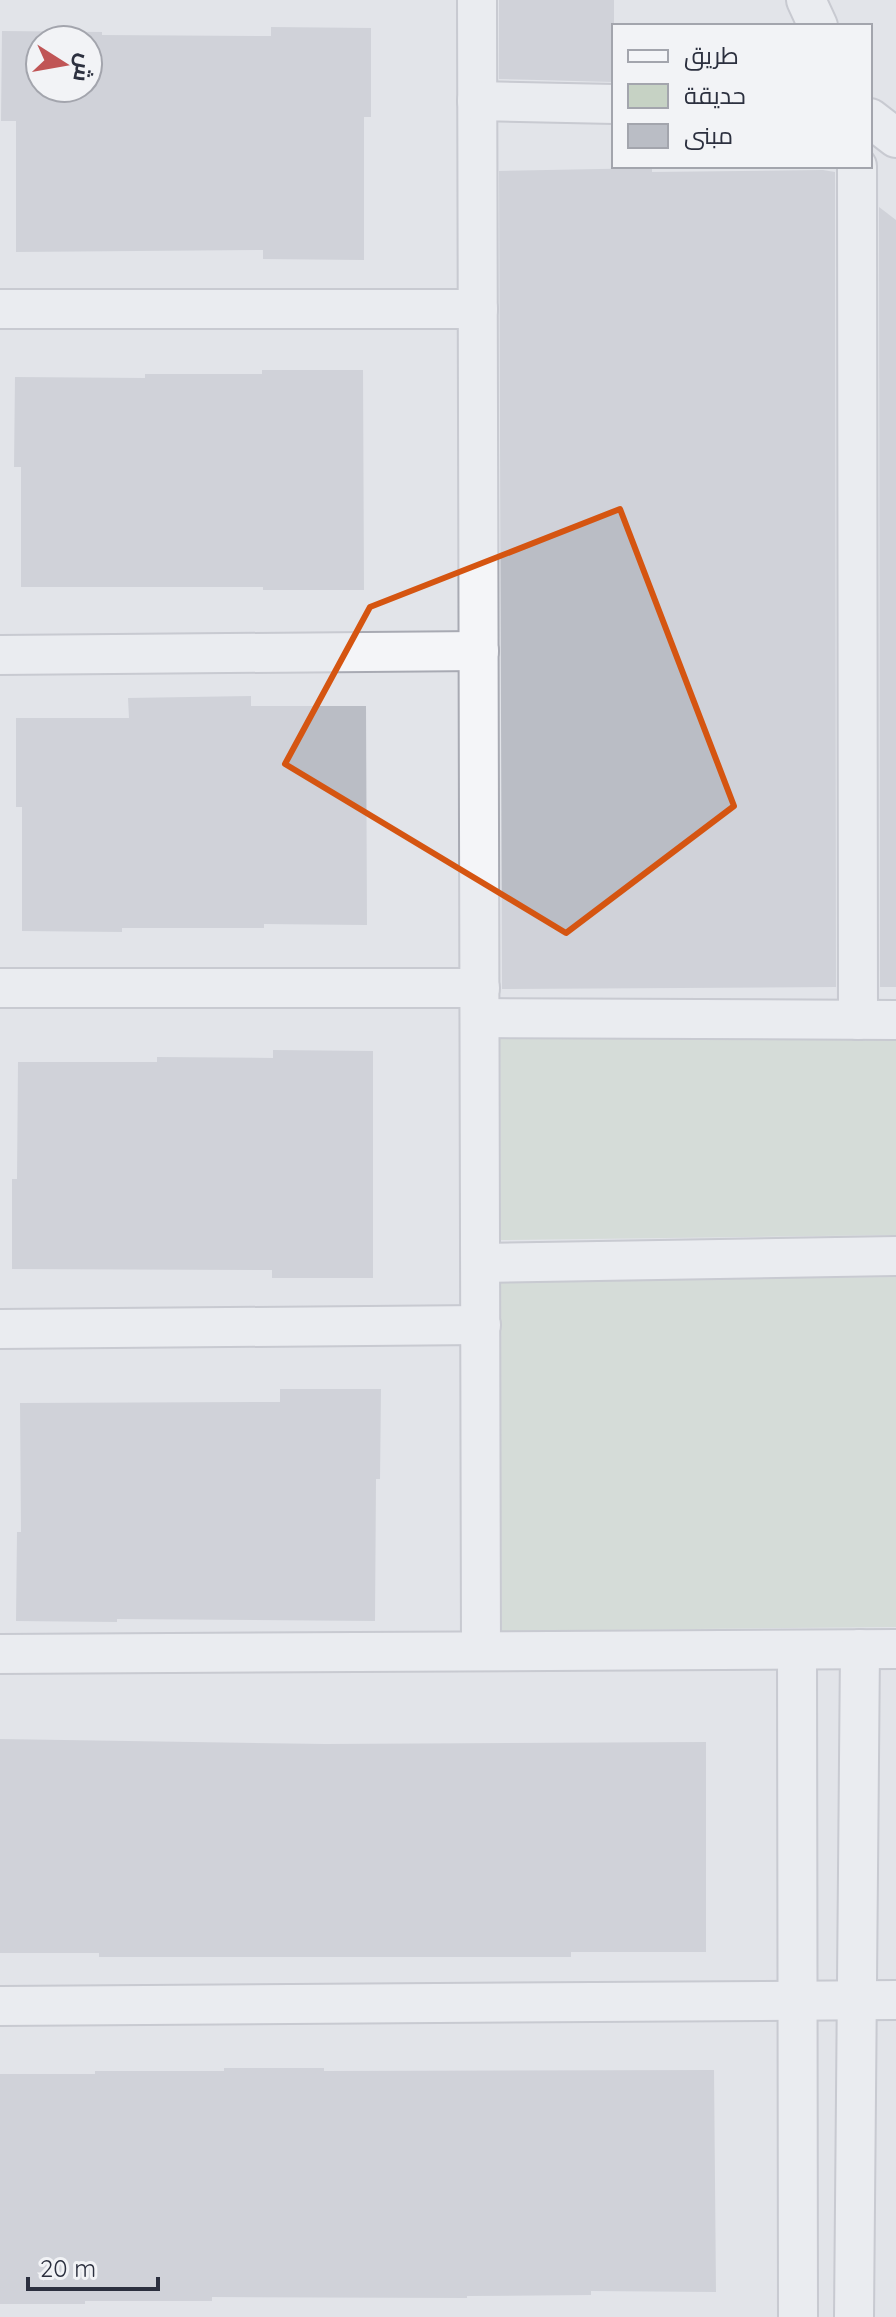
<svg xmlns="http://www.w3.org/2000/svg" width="896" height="2317" font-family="Quicksand,Cairo,sans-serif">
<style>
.green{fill:#c6d2c4}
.building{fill:#babdc5;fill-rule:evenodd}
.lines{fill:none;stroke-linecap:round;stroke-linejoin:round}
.minor-casing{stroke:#a8aab3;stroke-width:42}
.minor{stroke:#f4f5f8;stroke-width:38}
.marked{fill:none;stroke:#d55511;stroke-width:6;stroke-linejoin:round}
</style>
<rect width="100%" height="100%" fill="#e2e4e9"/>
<!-- green -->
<g class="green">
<polygon points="500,1038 896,1039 896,1235 501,1240"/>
<polygon points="896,1277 896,1627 502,1631 499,1281"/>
</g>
<!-- building -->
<g class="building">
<polygon points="499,0 614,0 614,82 499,79"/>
<path d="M271,27L371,28V117H364V260L263,259V250L16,252V121H1L2,31L102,32V35L271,36ZM40,40H88V88H40Z"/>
<polygon points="652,168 652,172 823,170 835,172 836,987 502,989 499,171"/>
<polygon points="879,207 896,220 896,987 880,987"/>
<polygon points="262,370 363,370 364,590 263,590 263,587 21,587 21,467 14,467 15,377 145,378 145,374 262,374"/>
<polygon points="251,696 251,706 366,706 367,925 264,924 264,928 122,928 122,932 22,931 22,807 16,807 16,718 129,718 128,698"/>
<polygon points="273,1050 373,1051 373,1278 272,1278 272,1270 12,1269 12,1179 17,1179 18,1062 157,1062 157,1057 273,1058"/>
<polygon points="280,1389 381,1389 380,1479 376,1479 375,1621 117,1619 117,1622 16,1621 17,1532 21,1532 20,1403 280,1402"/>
<polygon points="0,1739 325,1744 706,1742 706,1952 571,1952 571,1957 99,1957 99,1953 0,1953"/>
<polygon points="224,2068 324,2068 324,2071 714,2070 716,2292 591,2291 591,2295 467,2296 467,2298 212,2297 212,2301 85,2301 85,2304 0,2304 0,2074 95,2074 95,2071 224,2071"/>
</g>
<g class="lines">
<!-- minor casing -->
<g class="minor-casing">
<g id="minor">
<polyline points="477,0 481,1651"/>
<polyline points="806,0 818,26"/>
<polyline points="477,101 614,104"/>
<polyline points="870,118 896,138"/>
<polyline points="857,166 858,1020"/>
<polyline points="0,309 478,309"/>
<polyline points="0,655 479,651"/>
<polyline points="0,988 480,988"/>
<polyline points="480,1018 896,1020"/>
<polyline points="481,1263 896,1256"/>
<polyline points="0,1329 481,1325"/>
<polyline points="797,1650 798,2317"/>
<polyline points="0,1654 896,1649"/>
<polyline points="0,2006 896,2000"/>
<polyline points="854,2317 860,1649"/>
</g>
</g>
<!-- minor -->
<use href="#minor" class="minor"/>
</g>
<!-- marked area -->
<path d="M0 0H896V2317H0ZM620,509L734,806L566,933L285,764L370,607Z" fill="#e2e4e9" fill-opacity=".55" fill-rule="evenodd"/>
<path class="marked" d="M620,509L734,806L566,933L285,764L370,607Z"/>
<!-- legend -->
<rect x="612" y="24" width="260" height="144" fill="#f2f3f6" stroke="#a3a5ad" stroke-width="2"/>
<rect x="628" y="50" width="40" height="12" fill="#f4f5f8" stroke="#a3a5ad" stroke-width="2"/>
<text x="684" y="64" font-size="24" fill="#2c303f">طريق</text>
<rect x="628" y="84" width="40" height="24" fill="#c6d2c4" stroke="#a3a5ad" stroke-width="2"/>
<text x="684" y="104" font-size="24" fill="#2c303f">حديقة</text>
<rect x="628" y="124" width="40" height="24" fill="#babdc5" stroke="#a3a5ad" stroke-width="2"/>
<text x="684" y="144" font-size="24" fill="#2c303f">مبنى</text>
<!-- north arrow -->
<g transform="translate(64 64) rotate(101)"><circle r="38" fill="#f2f3f6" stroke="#a3a5ad" stroke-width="2"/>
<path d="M0-6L14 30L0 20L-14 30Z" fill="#c05556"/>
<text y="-12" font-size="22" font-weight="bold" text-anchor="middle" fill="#2c303f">ش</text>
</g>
<!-- scale -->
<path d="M28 2277v12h130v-12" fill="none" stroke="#2c303f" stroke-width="4"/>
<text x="40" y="2277" font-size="24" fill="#2c303f" stroke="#f2f3f6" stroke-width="6" paint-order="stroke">20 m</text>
</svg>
